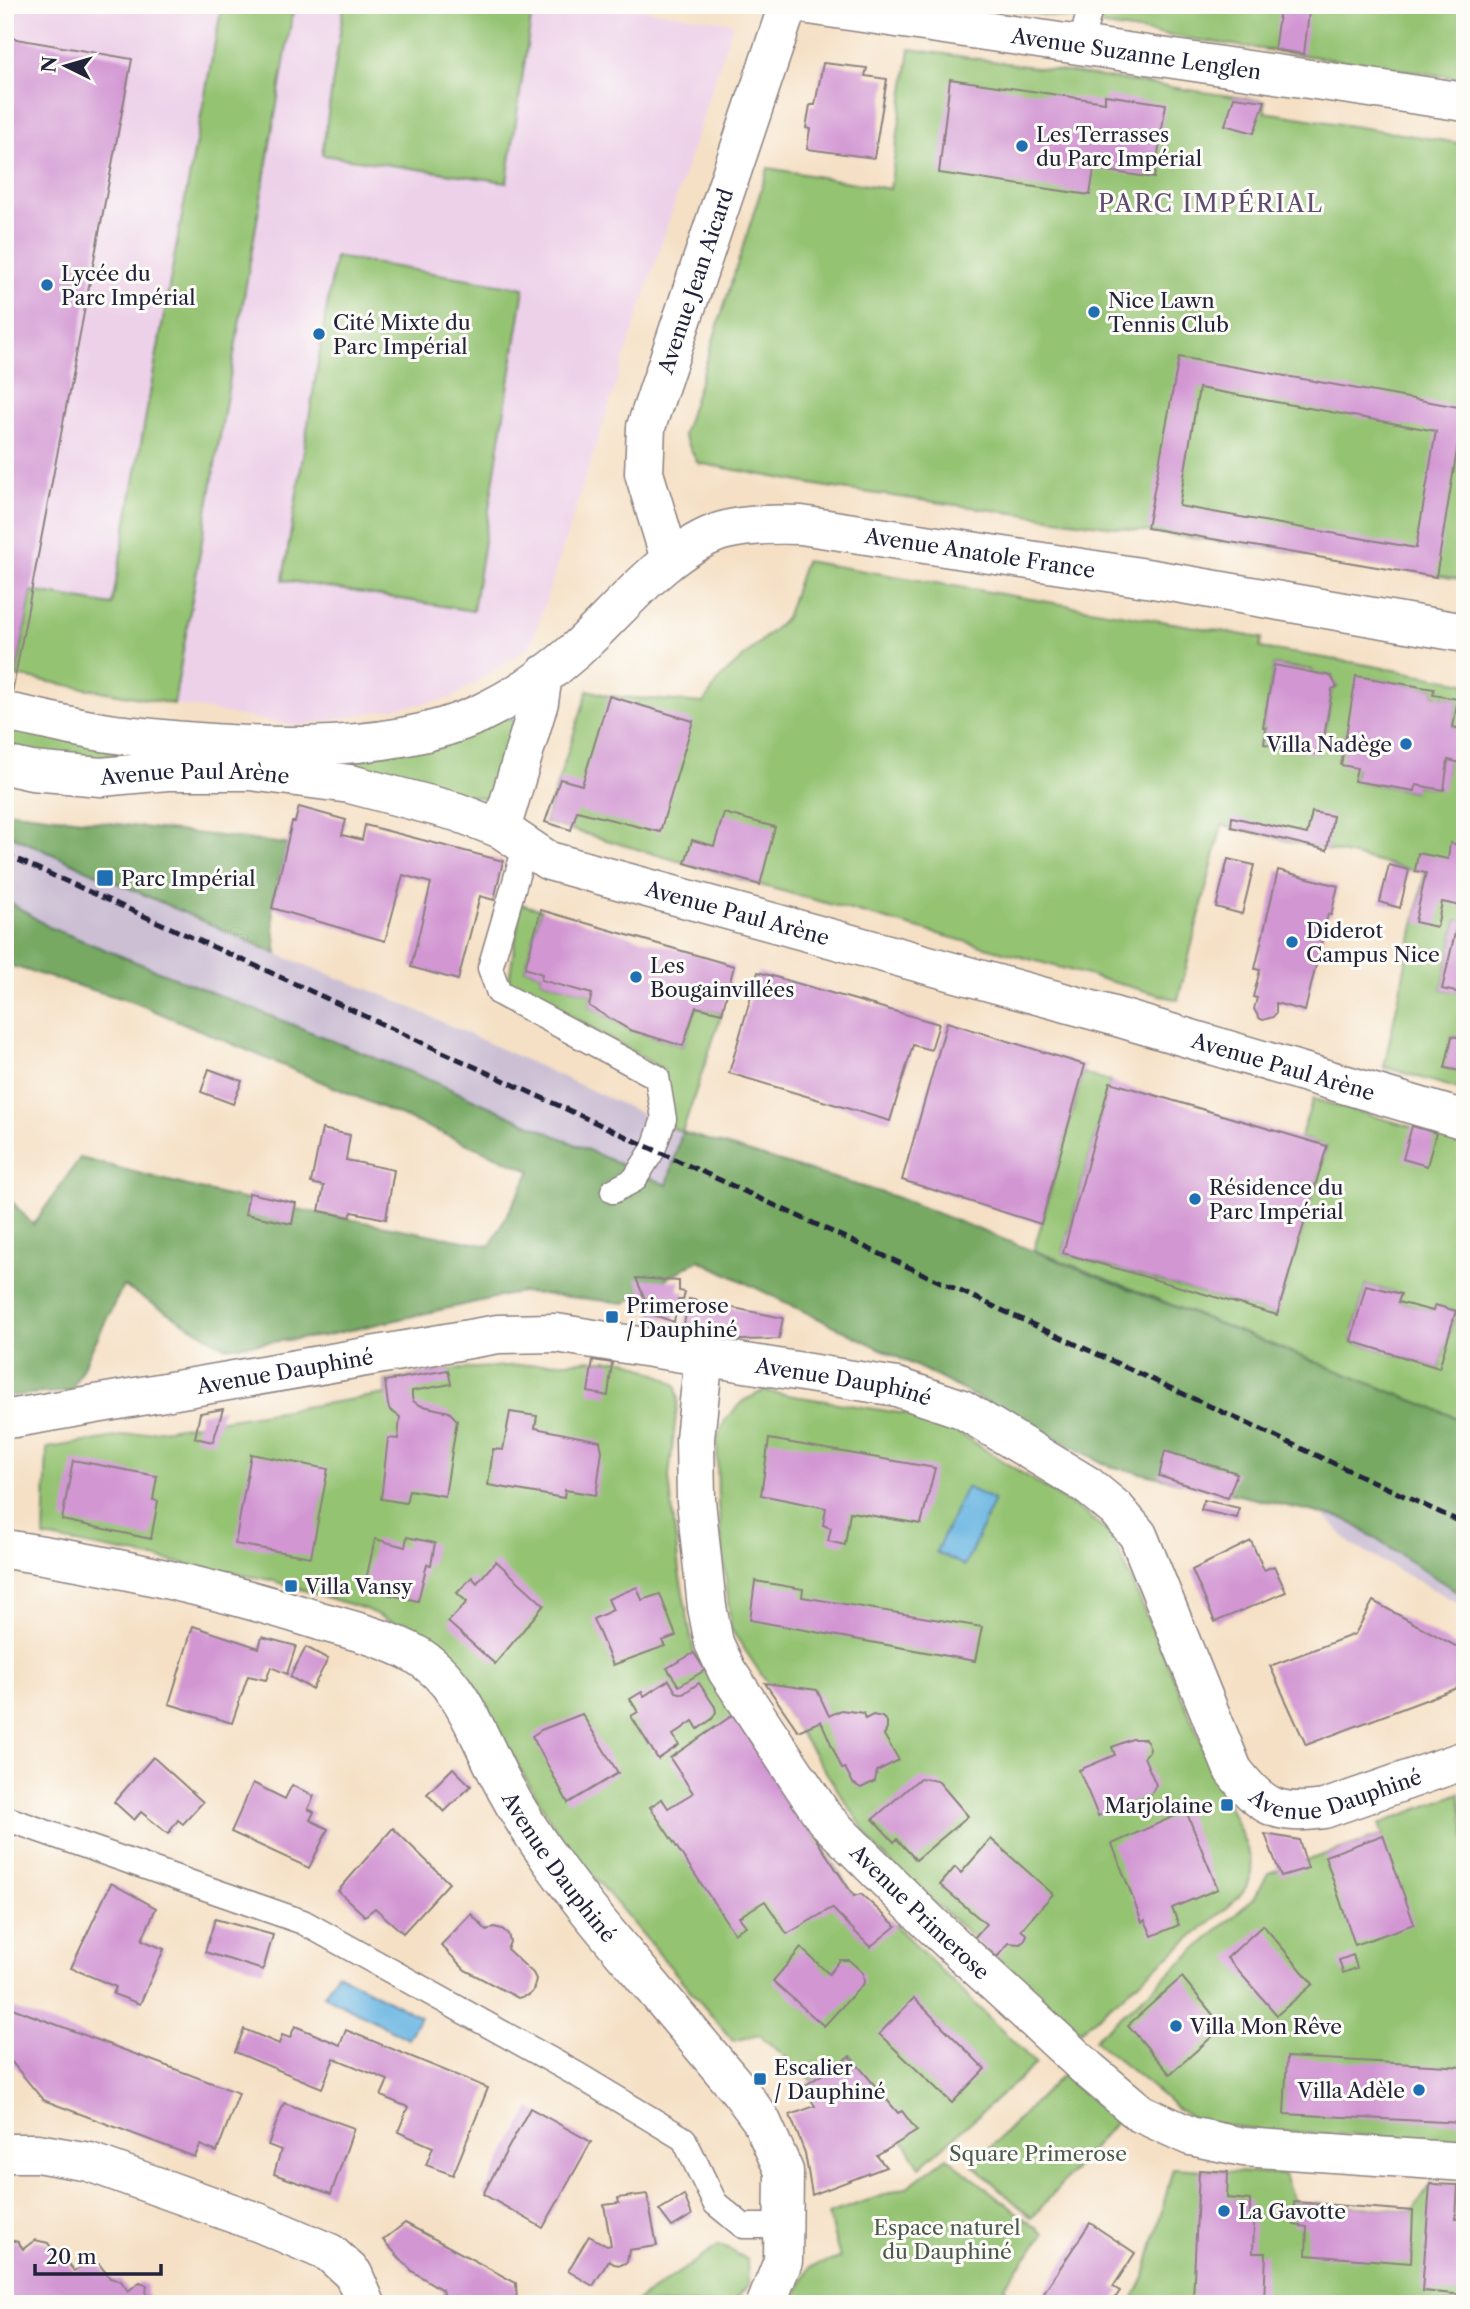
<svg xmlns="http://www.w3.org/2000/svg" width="1470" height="2309" font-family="'Libre Caslon Text',serif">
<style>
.built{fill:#edd1e9}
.industrial{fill:#ccbfd4}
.green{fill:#94c372;stroke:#5b7256;stroke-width:2;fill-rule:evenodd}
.forest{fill:#77a964;stroke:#4c6650;stroke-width:2}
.water{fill:#69b5e2;stroke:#466c8e;stroke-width:2}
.building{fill:#d296d3;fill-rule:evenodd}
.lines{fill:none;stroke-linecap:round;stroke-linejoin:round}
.lane-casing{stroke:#8c8180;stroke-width:27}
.street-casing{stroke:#8c8180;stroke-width:41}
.lane{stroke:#fff;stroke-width:24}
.street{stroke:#fff;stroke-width:38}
.rail{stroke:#22223b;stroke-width:5;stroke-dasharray:10 5;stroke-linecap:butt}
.poi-dot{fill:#1f6fb2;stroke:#fdfcf7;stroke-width:2.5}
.labels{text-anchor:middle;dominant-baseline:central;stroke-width:6;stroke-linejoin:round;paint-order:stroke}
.street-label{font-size:21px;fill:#22223b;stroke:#fdfcf7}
.poi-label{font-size:21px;fill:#22223b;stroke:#fdfcf7;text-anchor:start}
.park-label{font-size:21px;fill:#4a5a4e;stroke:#fdfcf7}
.quarter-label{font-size:24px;letter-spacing:2px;fill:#604b70;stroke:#fdfcf7}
</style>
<rect width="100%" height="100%" fill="#fdfcf7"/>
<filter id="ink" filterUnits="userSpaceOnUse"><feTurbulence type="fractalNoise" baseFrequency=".0143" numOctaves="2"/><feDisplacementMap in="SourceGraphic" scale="14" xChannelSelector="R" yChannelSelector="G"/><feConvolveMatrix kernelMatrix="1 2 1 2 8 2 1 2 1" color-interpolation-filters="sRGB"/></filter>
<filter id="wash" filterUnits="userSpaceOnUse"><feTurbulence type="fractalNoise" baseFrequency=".00686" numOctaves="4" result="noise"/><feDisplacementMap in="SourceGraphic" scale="28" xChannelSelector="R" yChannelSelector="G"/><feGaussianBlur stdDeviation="1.57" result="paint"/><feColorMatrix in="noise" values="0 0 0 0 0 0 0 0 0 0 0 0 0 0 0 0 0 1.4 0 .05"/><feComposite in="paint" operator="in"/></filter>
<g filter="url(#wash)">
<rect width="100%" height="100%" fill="#f5e0c5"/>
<!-- built -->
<polygon class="built" points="5,5 613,5 733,23 531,646 452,698 297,726 5,674"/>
<!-- industrial -->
<polygon class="industrial" points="5,833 277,954 388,997 889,1227 1465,1445 1465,1607 1352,1545 1292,1481 667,1185 5,910"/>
<!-- green -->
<g class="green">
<polygon points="222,5 294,5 174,704 16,676 32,591 112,605 177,242"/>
<polygon points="344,5 533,5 507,182 322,155"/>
<polygon points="979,5 1077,5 1073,19"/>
<polygon points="1102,5 1465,5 1465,79 1097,25"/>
<polygon points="910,49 1265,101 1265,112 1465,144 1465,580 1278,550 827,487 698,463 683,435 768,168 890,189"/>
<polygon points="335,257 524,288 473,611 283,580"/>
<path d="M805,561L1262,638L1260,648L1357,663L1465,683V730L1453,727L1458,699L1433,695L1434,689L1371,679L1354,781L1414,791L1416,785L1443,789L1448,760L1461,762L1465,744V921L1457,920L1442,989L1465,994V1039L1452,1036L1446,1068L1465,1072V1091L1384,1067L1425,873L1222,825L1178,1000L760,885L545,822L588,690L609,696L703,703L721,678L786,618ZM1274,665L1312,670V673L1331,676L1337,687L1332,689L1324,738H1319L1317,753L1264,744L1266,728L1263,727Z"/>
<polygon points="501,717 518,722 495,800 355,775 357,756"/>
<polygon points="8,724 123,746 120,764 5,753"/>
<polygon points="521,904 541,910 525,968 542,974 541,980 592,994 589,1006 630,1030 683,1046 696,1007 722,1013 682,1132 669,1126 664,1070 509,980"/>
<path d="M1083,1073L1110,1082L1063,1253L1277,1315L1327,1146L1300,1138L1313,1099L1465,1142V1421L1034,1250ZM1366,1285L1401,1294L1398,1302L1433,1311L1435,1306L1456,1311L1439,1368L1351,1341Z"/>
<polygon points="594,1360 626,1360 663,1377 676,1385 678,1398 669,1477 679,1571 694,1653 854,1896 896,1926 1036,2064 920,2167 850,2057 813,2081 760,2035 733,2041 561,1838 505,1744 472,1680 436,1642 365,1609 270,1580 44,1537 47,1448 386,1394 385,1381 448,1370"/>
<path d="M763,1391L937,1419L1089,1516L1112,1536L1243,1838C1255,1868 1258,1875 1236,1900L1080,2031L911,1882L877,1849L731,1629L718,1504L717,1441L725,1420L743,1401Z"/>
<polygon points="1460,1793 1463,1823 1465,1826 1465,2141 1269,2131 1199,2122 1181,2111 1094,2040 1255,1897 1268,1873 1383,1835 1379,1824"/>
<polygon points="1062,2075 1116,2121 1032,2218 973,2165"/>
<polygon points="947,2157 1044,2234 1004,2286 1013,2304 792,2304 810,2267 840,2258 828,2214 907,2187"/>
<polygon points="1173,2168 1284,2175 1294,2202 1413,2211 1430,2184 1465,2186 1465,2304 1131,2304 1145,2275"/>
<polygon points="720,2245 747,2259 748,2285 732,2304 632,2304"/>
</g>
<!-- forest -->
<g class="forest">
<polygon points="5,811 287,844 272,908 277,954 5,833"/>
<polygon points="5,899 49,927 430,1080 667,1185 682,1132 896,1197 1465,1421 1465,1597 1345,1519 1109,1466 928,1372 699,1260 625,1303 521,1292 324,1336 225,1347 123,1286 71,1391 7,1396 5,1194 33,1225 80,1158 223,1195 490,1246 531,1171 136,1003 5,964"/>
</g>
<!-- water -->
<g class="water">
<polygon points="966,1487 994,1500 965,1566 936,1552"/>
<polygon points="337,1973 420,2017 408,2039 324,1995"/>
</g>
<g id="blocks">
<!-- building -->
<g class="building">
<polygon points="1280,8 1309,12 1304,54 1274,50"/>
<polygon points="5,37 132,59 5,730"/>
<polygon points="823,63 867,68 865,76 887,79 874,158 807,149 810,129 806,128 810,105 815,105"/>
<polygon points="950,79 1105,102 1105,95 1166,104 1154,178 1094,169 1090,195 939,173"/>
<polygon points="1234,97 1265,101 1254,133 1225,125"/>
<path d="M1179,357L1464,408L1436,577L1147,528ZM1199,388L1436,431L1416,548L1179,506Z"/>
<polygon points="1274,665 1331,676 1337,687 1332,689 1324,738 1319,738 1317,754 1264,744 1266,728 1263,727"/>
<polygon points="1356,676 1434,689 1433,695 1458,699 1453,727 1465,730 1465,744 1461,763 1448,760 1444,790 1416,785 1415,791 1354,781 1357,768 1341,765"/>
<polygon points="609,696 693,721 660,832 577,811 571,830 545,822 560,779 582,785"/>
<polygon points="299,807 346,820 342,835 362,840 365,825 503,861 494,900 480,896 458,980 411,967 431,883 403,875 385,941 272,908 292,822 295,822"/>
<polygon points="1312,812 1333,816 1327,850 1231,827 1232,817 1307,834"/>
<polygon points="724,813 775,827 760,885 685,863 692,840 714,846"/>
<polygon points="1450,843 1465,846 1465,890 1461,906 1442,902 1437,927 1415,922 1426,873 1415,871 1418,853 1448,859"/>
<polygon points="1228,859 1254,865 1242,914 1216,907"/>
<polygon points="1389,865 1409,870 1400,908 1380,902"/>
<polygon points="1278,870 1338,886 1331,915 1328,914 1305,1011 1276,1003 1276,1013 1273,1017 1263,1020 1259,1018 1254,1009 1257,998 1253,997 1260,970 1255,969"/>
<polygon points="541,910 734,966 722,1013 696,1007 683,1046 630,1030 589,1006 592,994 541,980 542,974 525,968"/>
<polygon points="1458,920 1465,921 1465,994 1442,989"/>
<polygon points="758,972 939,1024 931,1050 913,1045 890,1121 729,1073"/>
<polygon points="947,1022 1085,1065 1041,1224 902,1180"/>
<polygon points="1452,1036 1465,1039 1465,1072 1445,1068"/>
<polygon points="209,1069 242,1081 233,1104 201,1092"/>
<polygon points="1110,1082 1327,1146 1277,1315 1063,1253"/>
<polygon points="1412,1126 1436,1133 1427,1166 1403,1159"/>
<polygon points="322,1129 350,1135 346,1160 394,1170 386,1219 352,1212 350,1217 319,1211 324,1186 311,1183"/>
<polygon points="249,1193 296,1203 292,1224 245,1214"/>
<polygon points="636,1278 679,1281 679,1291 685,1292 683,1300 678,1300 674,1322 651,1314"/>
<polygon points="1366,1285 1401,1294 1398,1302 1433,1311 1435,1305 1456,1311 1439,1368 1351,1341"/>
<polygon points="689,1299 783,1318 779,1339 704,1341 682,1334"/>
<polygon points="593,1360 612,1363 608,1396 588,1392"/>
<polygon points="448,1370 451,1384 412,1391 412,1397 413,1401 419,1405 449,1412 457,1420 445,1496 409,1490 406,1503 381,1499 388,1438 398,1439 400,1417 390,1410 388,1405 385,1381"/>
<polygon points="223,1409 213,1442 195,1438 200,1413"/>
<polygon points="510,1412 537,1416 535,1428 600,1441 602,1451 596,1495 565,1490 564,1498 488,1485 493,1449 503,1450"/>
<polygon points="769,1439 935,1468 921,1524 850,1512 845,1545 828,1541 831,1528 823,1525 826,1508 761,1495"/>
<polygon points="1165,1451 1237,1473 1228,1498 1159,1476"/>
<polygon points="251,1454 328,1469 311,1557 235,1544"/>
<polygon points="73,1460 157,1476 153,1500 158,1501 151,1539 62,1520"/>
<polygon points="1204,1500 1239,1508 1237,1518 1201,1510"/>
<polygon points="407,1537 435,1543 431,1565 427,1564 418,1601 364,1589 375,1539 405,1547"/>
<polygon points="1251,1541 1264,1570 1274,1566 1286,1592 1215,1622 1192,1570"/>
<polygon points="496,1561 544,1605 495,1664 448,1622 467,1602 457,1593 472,1577 477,1583"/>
<polygon points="755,1581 803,1589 802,1597 982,1627 975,1661 750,1620"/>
<polygon points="637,1587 642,1600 660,1594 676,1636 662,1641 665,1646 613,1665 593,1619 613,1610 608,1599"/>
<polygon points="1373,1601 1465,1651 1465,1685 1306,1745 1270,1666 1355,1634"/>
<polygon points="193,1626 259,1648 262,1637 296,1646 287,1674 271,1667 266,1680 248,1676 232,1723 169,1704"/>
<polygon points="306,1647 328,1659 312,1689 290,1677"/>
<polygon points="694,1653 705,1670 679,1686 667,1668"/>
<polygon points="669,1680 676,1692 683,1694 699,1683 715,1707 716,1712 712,1719 698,1729 693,1721 673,1735 679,1745 658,1759 631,1716 638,1712 630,1699 642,1692 644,1696"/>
<polygon points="765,1683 817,1690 829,1716 841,1710 863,1713 865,1719 873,1715 882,1717 887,1722 887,1729 884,1735 899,1760 877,1771 875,1781 861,1788 853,1783 845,1768 842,1769 821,1721 798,1731"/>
<polygon points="582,1714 618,1773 568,1803 532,1736 541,1730"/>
<polygon points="733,1715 854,1896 861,1894 896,1926 870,1947 832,1908 787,1934 765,1901 739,1917 746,1926 734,1933 650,1807 662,1799 668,1808 693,1793 670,1758"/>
<polygon points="1132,1739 1145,1739 1148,1742 1150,1750 1144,1757 1156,1785 1151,1794 1098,1816 1079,1770 1115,1755 1112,1747"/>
<polygon points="153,1757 203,1802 183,1824 178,1820 168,1834 141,1812 134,1820 114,1802"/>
<polygon points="453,1768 471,1786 444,1812 427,1794"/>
<polygon points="920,1778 938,1781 968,1816 916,1860 897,1839 894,1842 873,1819"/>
<polygon points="253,1783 285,1799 292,1785 314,1796 308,1809 314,1812 310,1820 328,1829 309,1868 231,1832"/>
<polygon points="1186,1811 1218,1889 1172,1908 1179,1925 1152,1936 1145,1920 1142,1922 1112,1844"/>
<polygon points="393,1828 449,1883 403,1933 375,1908 365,1916 338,1891"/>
<polygon points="1265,1834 1299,1840 1308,1868 1281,1876"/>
<polygon points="1383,1835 1414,1924 1355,1945 1325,1856"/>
<polygon points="991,1839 1053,1894 1021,1930 1027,1935 1024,1941 1020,1944 1009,1943 997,1957 974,1938 986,1924 940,1885 955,1867 961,1873"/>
<polygon points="111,1883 156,1908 142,1940 164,1949 140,2004 113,1994 116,1987 71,1968"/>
<polygon points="471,1914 487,1931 494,1927 502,1929 508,1934 510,1942 507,1949 533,1973 536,1979 533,1991 529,1995 518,1998 465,1970 441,1945"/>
<polygon points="215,1919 273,1935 263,1970 205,1952"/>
<polygon points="1263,1925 1313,1984 1277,2015 1227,1958"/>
<polygon points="801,1948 829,1974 840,1960 849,1960 863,1973 864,1983 824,2026 773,1981"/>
<polygon points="1353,1955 1357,1968 1343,1973 1339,1960"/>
<polygon points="1182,1977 1223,2027 1170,2074 1128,2025"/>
<polygon points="914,1998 985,2069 952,2103 879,2034"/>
<polygon points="12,2008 239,2093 217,2152 200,2145 195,2157 43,2100 5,2054 5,2025"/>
<polygon points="295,2026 340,2045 346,2030 488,2088 453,2175 426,2165 433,2147 398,2132 408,2107 381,2096 388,2080 334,2058 322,2088 235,2052 244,2029 279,2044 282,2035 290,2038"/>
<polygon points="850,2056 898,2113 902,2111 917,2131 877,2156 886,2167 812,2195 805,2153 790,2115 815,2106 803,2087"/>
<polygon points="1287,2057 1465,2067 1464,2123 1284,2114"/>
<polygon points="284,2103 354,2128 331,2194 274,2174 281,2150 268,2145"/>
<polygon points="530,2108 591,2142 543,2228 483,2194"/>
<polygon points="1199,2170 1228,2172 1227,2198 1250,2200 1250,2222 1254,2222 1253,2253 1266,2253 1264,2303 1193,2300"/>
<polygon points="1430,2184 1458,2185 1456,2218 1465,2218 1465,2295 1422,2291"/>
<polygon points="647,2194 657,2246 629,2250 627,2262 621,2265 614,2264 609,2260 593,2286 568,2271 589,2236 607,2246 611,2245 604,2205 619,2203 618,2198"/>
<polygon points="684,2195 692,2215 672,2227 659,2210"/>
<polygon points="1294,2202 1413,2211 1411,2263 1306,2255 1307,2227 1294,2225"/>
<polygon points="405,2223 516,2283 517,2304 446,2304 442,2290 412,2271 383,2240"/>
<polygon points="1090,2223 1135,2253 1113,2287 1120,2291 1111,2304 1062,2304 1044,2292"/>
<polygon points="5,2239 18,2242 23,2249 35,2240 48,2243 58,2258 66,2261 74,2271 88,2262 99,2264 110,2278 121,2281 128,2291 140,2282 147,2285 146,2293 154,2304 5,2304"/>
</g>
</g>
</g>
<g filter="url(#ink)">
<use href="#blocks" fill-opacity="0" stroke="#8c8180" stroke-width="2"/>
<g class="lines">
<!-- lane casing -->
<g class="lane-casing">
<g id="lane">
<polyline points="1080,46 1091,5"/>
<polyline points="526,844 490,968 499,993 657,1077 664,1119 653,1150 634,1180 613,1191"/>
<polyline points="5,1818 303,1922 578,2075 684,2139 715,2203 743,2226 785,2226"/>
</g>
</g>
<!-- street casing -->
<g class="street-casing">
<g id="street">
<path id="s1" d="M809,5L1465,102"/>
<path id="s2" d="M670,559L644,473L646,427L788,5"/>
<path id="s3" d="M10,713C48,720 86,731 124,735C230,747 381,759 479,714C513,698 548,675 576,650C619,611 666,549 722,531C748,524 775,524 801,525L1153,579L1465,633"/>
<path id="s4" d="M5,765L32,771L101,777L167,771H250L350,784L457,812L501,829L549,861L1110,1015L1465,1120"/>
<polyline points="501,829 539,702 543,675"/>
<path id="s5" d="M704,1356L695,1438L696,1501L707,1607L714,1643L727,1671L825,1819L933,1926L1089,2070L1140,2113L1190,2136L1243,2147L1465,2162"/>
<path id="s6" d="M5,1418H15L498,1334L556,1333L897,1387L962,1409L1087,1485L1116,1509L1138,1535L1233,1770C1261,1807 1277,1816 1324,1809L1465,1760"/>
<path id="s7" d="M5,1549C112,1565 217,1588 320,1621C351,1630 386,1638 415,1654C459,1679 477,1732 498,1774C533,1844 583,1905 633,1964C668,2006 704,2048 739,2090L761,2120L784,2171L783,2261L766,2304"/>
<polyline points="5,2153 37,2153 89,2162 260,2223 330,2253 353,2274 366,2304"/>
</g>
</g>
<!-- lane -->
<use href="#lane" class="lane"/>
<!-- street -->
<use href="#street" class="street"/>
<!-- rail -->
<polyline class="rail" points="5,854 265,970 1465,1524"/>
</g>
</g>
<!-- markers -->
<g class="poi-dot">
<circle cx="1022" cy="146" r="7"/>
<circle cx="47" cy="285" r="7"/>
<circle cx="1094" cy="312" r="7"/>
<circle cx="319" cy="334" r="7"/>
<circle cx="1406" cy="744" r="7"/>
<rect x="96" y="869" width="18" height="18" rx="3.5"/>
<circle cx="1292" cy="942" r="7"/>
<circle cx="636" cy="977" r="7"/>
<circle cx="1195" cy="1199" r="7"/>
<rect x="605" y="1310" width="14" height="14" rx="3.5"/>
<rect x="284" y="1579" width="14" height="14" rx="3.5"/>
<rect x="1220" y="1798" width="14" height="14" rx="3.5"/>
<circle cx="1176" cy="2026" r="7"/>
<rect x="753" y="2072" width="14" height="14" rx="3.5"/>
<circle cx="1419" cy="2090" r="7"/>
<circle cx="1224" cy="2211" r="7"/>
</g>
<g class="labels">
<!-- street labels -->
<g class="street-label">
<text stroke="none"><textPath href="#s1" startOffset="331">Avenue Suzanne Lenglen</textPath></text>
<text stroke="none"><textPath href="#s2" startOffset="290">Avenue Jean Aicard</textPath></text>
<text stroke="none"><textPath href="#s3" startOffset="1043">Avenue Anatole France</textPath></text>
<text stroke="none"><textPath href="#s4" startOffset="191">Avenue Paul Arène</textPath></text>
<text stroke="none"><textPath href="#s4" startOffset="758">Avenue Paul Arène</textPath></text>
<text stroke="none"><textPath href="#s4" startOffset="1325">Avenue Paul Arène</textPath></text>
<text stroke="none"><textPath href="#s6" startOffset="284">Avenue Dauphiné</textPath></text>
<text stroke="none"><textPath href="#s6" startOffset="850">Avenue Dauphiné</textPath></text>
<text stroke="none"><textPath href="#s6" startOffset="1563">Avenue Dauphiné</textPath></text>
<text stroke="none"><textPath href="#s7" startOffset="684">Avenue Dauphiné</textPath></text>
<text stroke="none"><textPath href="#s5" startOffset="630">Avenue Primerose</textPath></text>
</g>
<!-- poi labels -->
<g class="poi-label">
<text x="1036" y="134">Les Terrasses<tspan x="1036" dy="24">du Parc Impérial</tspan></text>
<text x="61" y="273">Lycée du<tspan x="61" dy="24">Parc Impérial</tspan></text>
<text x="1108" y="300">Nice Lawn<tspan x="1108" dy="24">Tennis Club</tspan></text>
<text x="333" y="322">Cité Mixte du<tspan x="333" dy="24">Parc Impérial</tspan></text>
<text x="1392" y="744" text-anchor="end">Villa Nadège</text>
<text x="121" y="878">Parc Impérial</text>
<text x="1306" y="930">Diderot<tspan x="1306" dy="24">Campus Nice</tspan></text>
<text x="650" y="965">Les<tspan x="650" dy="24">Bougainvillées</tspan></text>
<text x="1209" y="1187">Résidence du<tspan x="1209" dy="24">Parc Impérial</tspan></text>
<text x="626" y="1305">Primerose<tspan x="626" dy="24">/ Dauphiné</tspan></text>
<text x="305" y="1586">Villa Vansy</text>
<text x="1213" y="1805" text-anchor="end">Marjolaine</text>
<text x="1190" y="2026">Villa Mon Rêve</text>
<text x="774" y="2067">Escalier<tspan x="774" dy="24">/ Dauphiné</tspan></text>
<text x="1405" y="2090" text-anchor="end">Villa Adèle</text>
<text x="1238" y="2211">La Gavotte</text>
</g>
<!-- park labels -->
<g class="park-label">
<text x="1038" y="2153">Square Primerose</text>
<text x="947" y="2227">Espace naturel<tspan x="947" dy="24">du Dauphiné</tspan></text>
</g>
<!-- quarter labels -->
<g class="quarter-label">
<text x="1211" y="203">PARC IMPÉRIAL</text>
</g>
</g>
<!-- margin -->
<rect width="1470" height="2309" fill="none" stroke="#fdfcf7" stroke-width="28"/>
<!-- north arrow -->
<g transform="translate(66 66) rotate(275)" stroke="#fdfcf7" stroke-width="5" paint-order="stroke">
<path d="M0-5L12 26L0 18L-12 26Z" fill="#22223b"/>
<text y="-10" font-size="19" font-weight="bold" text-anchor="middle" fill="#22223b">N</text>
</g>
<!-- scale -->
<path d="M35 2264v10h126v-10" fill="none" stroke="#22223b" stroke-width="3.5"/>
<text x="46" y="2264" font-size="21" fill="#22223b" stroke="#fdfcf7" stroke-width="5" paint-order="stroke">20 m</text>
</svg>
